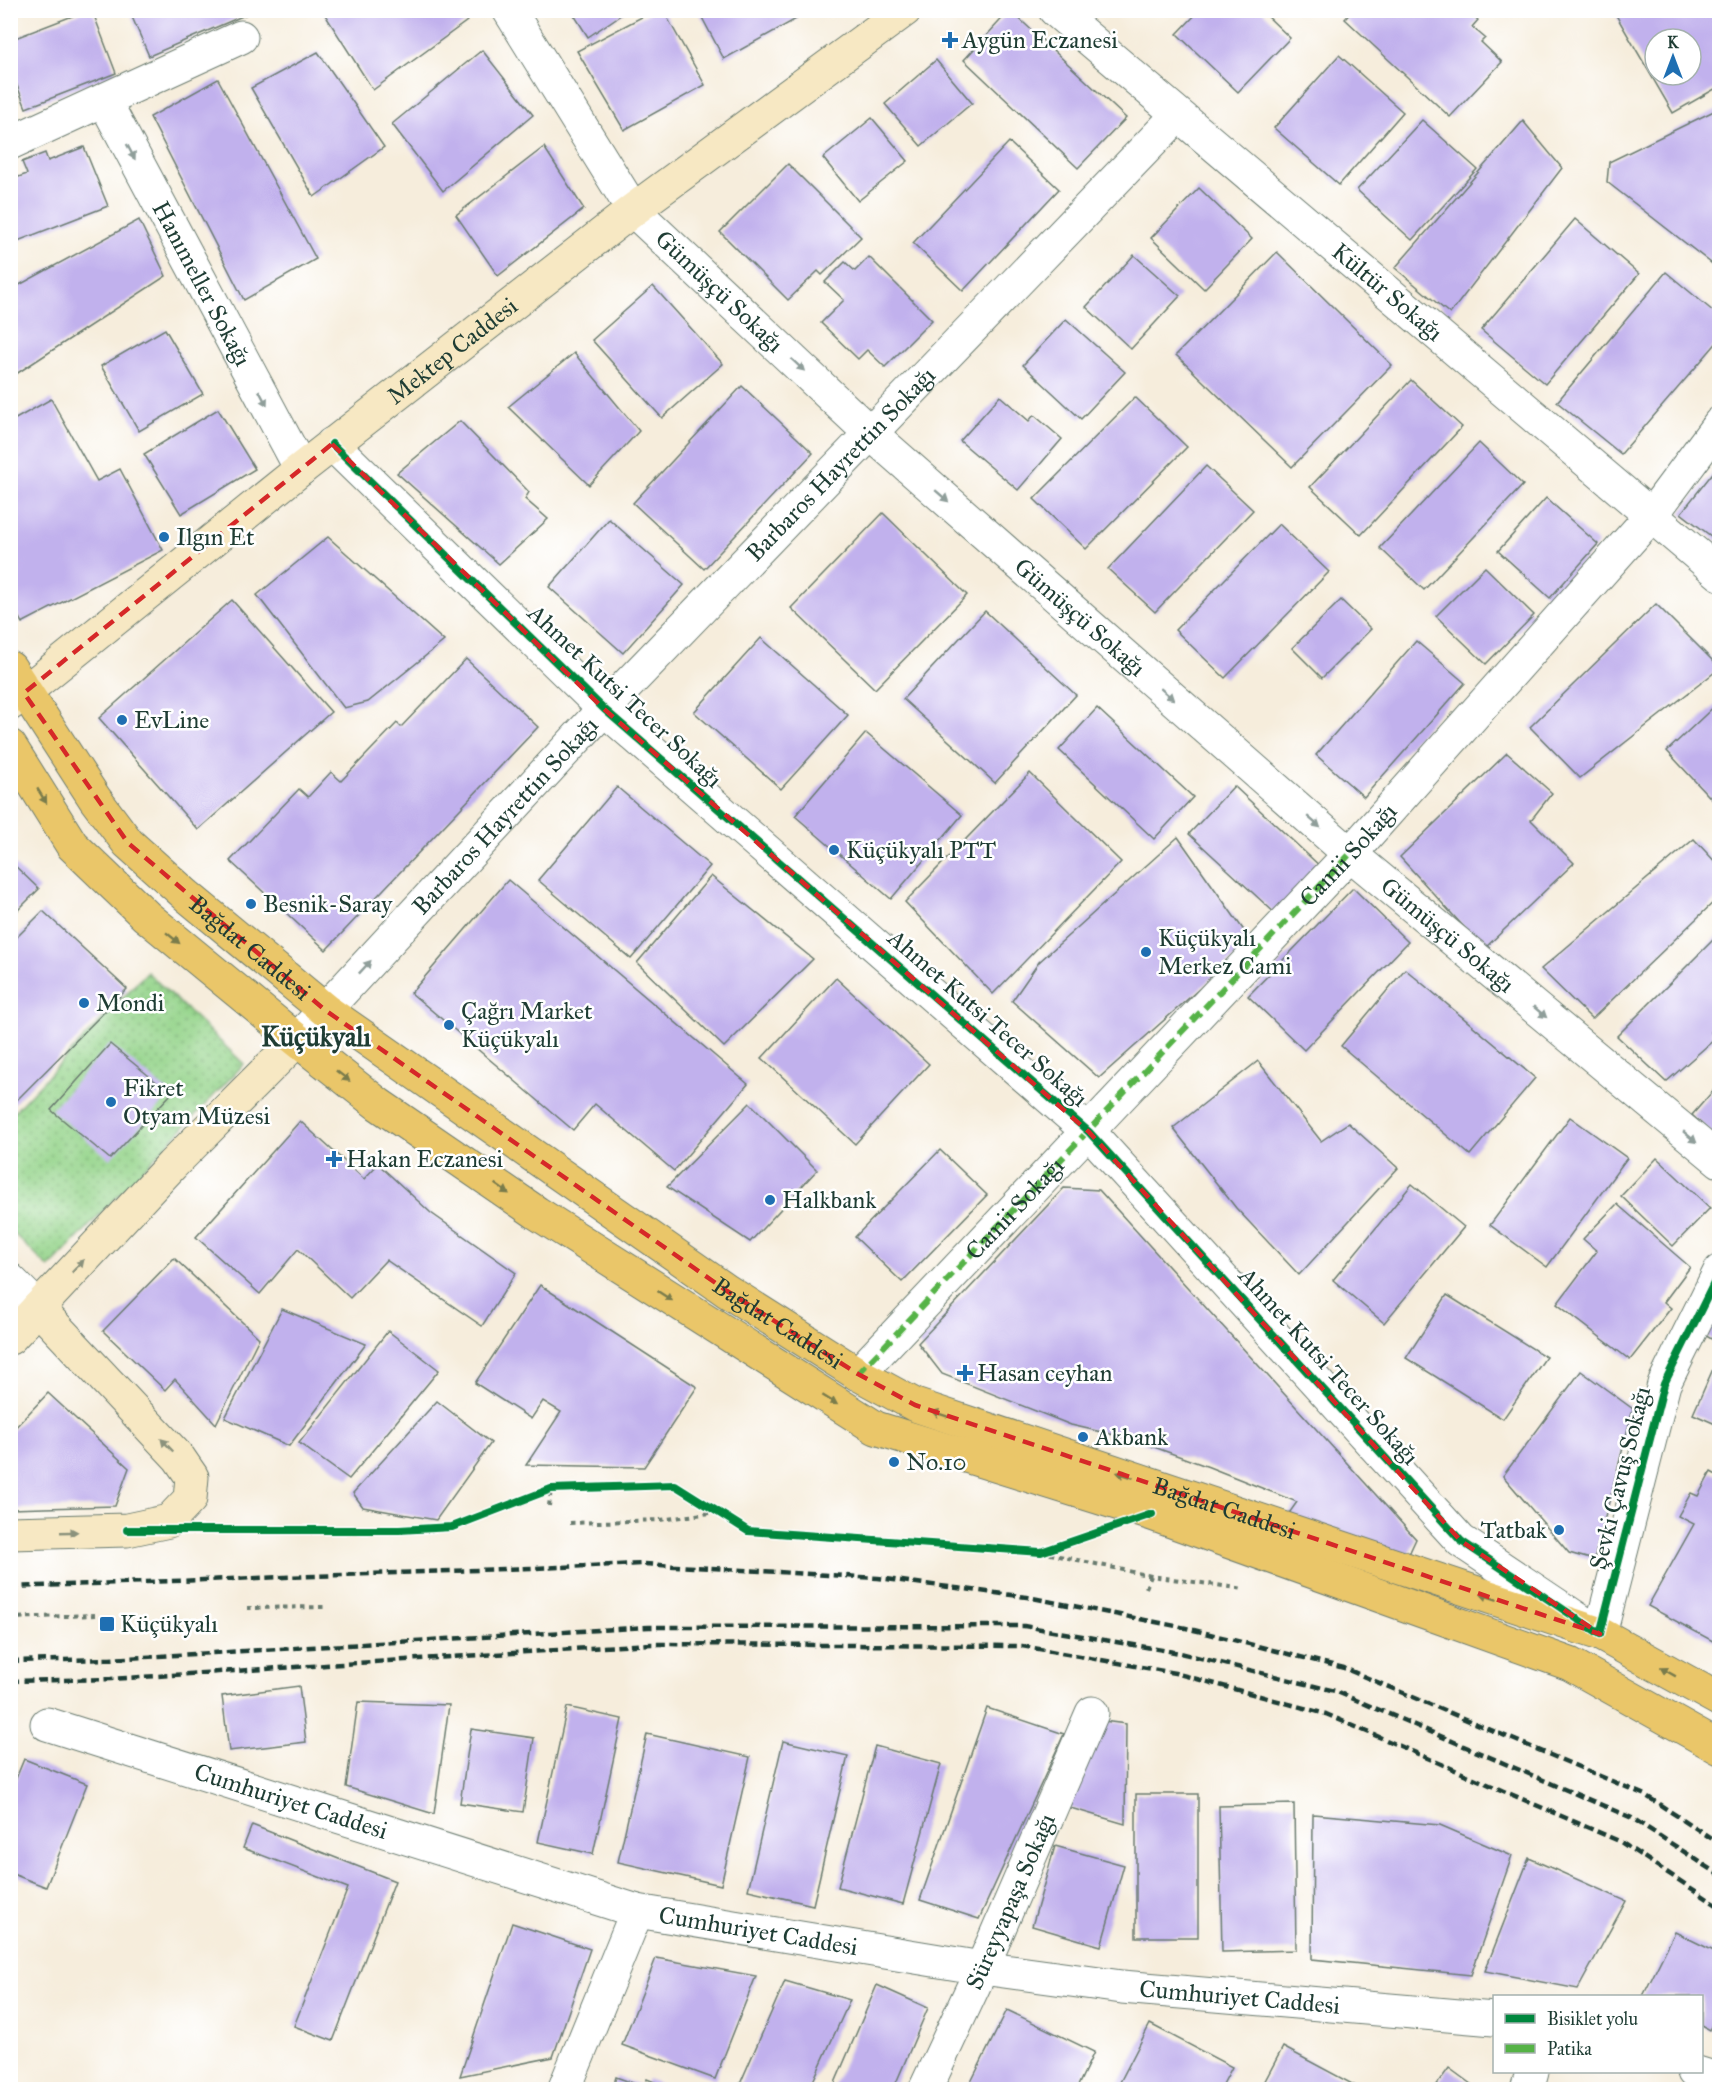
<svg xmlns="http://www.w3.org/2000/svg" width="1730" height="2100" font-family="'IM FELL Great Primer',serif">
<style>
.green{fill:url(#green-dots);stroke:#5a885f;stroke-width:1.5}
.building{fill:#c1b1ed;fill-rule:evenodd}
.lines{fill:none;stroke-linecap:round;stroke-linejoin:round}
.street-casing{stroke:#6a7b6f;stroke-width:35}
.secondary-casing{stroke:#6a7b6f;stroke-width:35}
.primary-casing{stroke:#6a7b6f;stroke-width:35}
.path{stroke:#6a7b6f;stroke-width:4;stroke-dasharray:4.5 4.5;stroke-linecap:butt}
.street{stroke:#fff;stroke-width:33}
.secondary{stroke:#f7e8c3;stroke-width:33}
.primary{stroke:#eac669;stroke-width:33}
.rail{stroke:#1f3d34;stroke-width:4.5;stroke-dasharray:9 4.5;stroke-linecap:butt}
.quiet{stroke:#55b346;stroke-width:6;stroke-dasharray:12 6;stroke-linecap:butt}
.cycleway-casing{stroke:#fff;stroke-width:11}
.cycleway{stroke:#00873e;stroke-width:8}
.oneway{fill:#8f9e9a}
.oneway2{fill:#7a7b4c}
.oneway3{fill:#8b927c}
.marked{fill:none;stroke:#d62828;stroke-width:4.5;stroke-dasharray:12 8;stroke-linejoin:round}
.poi-dot{fill:#1f6fb2;stroke:#fff;stroke-width:2}
.labels{text-anchor:middle;dominant-baseline:central;stroke-width:5;stroke-linejoin:round;paint-order:stroke}
.poi-label{font-size:24px;fill:#1f3d34;stroke:#fff;text-anchor:start}
.street-label{font-size:24px;fill:#1f3d34;stroke:#fff}
.quarter-label{font-size:27px;font-weight:bold;fill:#1f3d34;stroke:#fff}
</style>
<defs>
<pattern id="green-dots" width="8" height="8" patternUnits="userSpaceOnUse" patternTransform="scale(1.5)"><rect width="8" height="8" fill="#94d48a"/><path d="M2 2h.1M6 6h.1" fill="none" stroke="#78ad72" stroke-width="1.8" stroke-linecap="round"/></pattern>
</defs>
<rect width="100%" height="100%" fill="#fff"/>
<filter id="ink" filterUnits="userSpaceOnUse"><feTurbulence type="fractalNoise" baseFrequency=".0167" numOctaves="2"/><feDisplacementMap in="SourceGraphic" scale="12" xChannelSelector="R" yChannelSelector="G"/><feConvolveMatrix kernelMatrix="1 2 1 2 8 2 1 2 1" color-interpolation-filters="sRGB"/></filter>
<filter id="wash" filterUnits="userSpaceOnUse"><feTurbulence type="fractalNoise" baseFrequency=".008" numOctaves="4" result="noise"/><feDisplacementMap in="SourceGraphic" scale="24" xChannelSelector="R" yChannelSelector="G"/><feGaussianBlur stdDeviation="1.35" result="paint"/><feColorMatrix in="noise" values="0 0 0 0 0 0 0 0 0 0 0 0 0 0 0 0 0 1.4 0 .05"/><feComposite in="paint" operator="in"/></filter>
<g filter="url(#wash)">
<rect width="100%" height="100%" fill="#f6eddc"/>
<!-- green -->
<polygon class="green" points="147,972 244,1064 49,1268 11,1231 10,1116"/>
<g id="blocks">
<!-- building -->
<g class="building">
<polygon points="88,10 92,10 116,73 26,108 10,68 10,40"/>
<polygon points="129,10 245,10 247,14 149,56"/>
<polygon points="322,10 461,10 467,21 373,90"/>
<polygon points="571,10 628,10 588,37"/>
<polygon points="655,10 663,10 705,85 624,130 577,51"/>
<polygon points="698,10 794,10 798,18 724,59"/>
<polygon points="1010,10 1126,118 1078,168 964,60"/>
<polygon points="1200,10 1261,10 1290,38 1238,92 1177,34"/>
<polygon points="1353,10 1467,10 1478,20 1472,27 1485,38 1481,42 1502,62 1450,117 1345,19"/>
<path d="M1613,10H1720V86L1673,113ZM1655,39H1691V75H1655Z"/>
<polygon points="482,50 533,115 443,191 392,124"/>
<polygon points="318,52 384,147 314,197 251,88"/>
<polygon points="1339,55 1403,112 1339,185 1274,128"/>
<polygon points="936,60 972,103 921,146 885,104"/>
<polygon points="218,79 316,259 244,300 150,117"/>
<polygon points="1720,108 1720,270 1607,182 1609,162"/>
<polygon points="872,118 908,161 858,201 823,158"/>
<polygon points="1422,120 1477,169 1412,240 1357,190"/>
<polygon points="1523,121 1562,168 1450,314 1395,268"/>
<polygon points="1009,142 1059,189 963,291 913,243"/>
<polygon points="84,147 108,206 10,244 10,180 27,174 22,162 45,153 48,161"/>
<polygon points="544,147 584,209 498,276 456,215"/>
<polygon points="788,164 861,237 822,275 818,271 788,300 720,232"/>
<polygon points="1199,188 1252,239 1204,289 1151,238"/>
<polygon points="1575,219 1639,274 1545,384 1481,330"/>
<polygon points="139,220 166,276 10,378 10,290"/>
<polygon points="1277,252 1392,365 1292,467 1176,355"/>
<polygon points="1134,255 1180,296 1131,349 1086,307"/>
<polygon points="869,257 932,320 885,367 867,350 858,359 821,323 844,300 825,282 845,262 855,271"/>
<polygon points="1666,272 1720,317 1720,339 1621,454 1557,402"/>
<polygon points="653,286 723,364 662,418 592,340"/>
<polygon points="1066,319 1125,372 1081,419 1023,365"/>
<polygon points="165,329 203,394 139,431 101,366"/>
<polygon points="574,353 639,431 589,485 508,407"/>
<polygon points="1411,380 1462,427 1361,535 1310,487"/>
<polygon points="742,386 813,453 704,569 633,503"/>
<polygon points="1000,396 1029,421 1034,415 1062,439 1018,490 960,441"/>
<polygon points="1135,397 1187,447 1086,549 1034,499"/>
<polygon points="51,399 97,481 120,469 163,550 22,623 10,601 10,422"/>
<polygon points="218,409 255,469 181,514 144,454"/>
<polygon points="460,421 529,492 525,499 548,519 499,564 397,473"/>
<polygon points="1479,443 1523,485 1424,590 1380,548"/>
<polygon points="1720,464 1720,543 1681,513"/>
<polygon points="1206,466 1253,510 1155,612 1108,569"/>
<polygon points="1546,498 1598,544 1550,598 1498,551"/>
<polygon points="883,513 967,595 875,689 791,608"/>
<polygon points="609,519 684,585 623,653 549,587"/>
<polygon points="1279,524 1329,572 1225,678 1175,630"/>
<polygon points="328,537 444,641 368,702 344,708 257,595"/>
<polygon points="1485,567 1534,615 1486,664 1436,616"/>
<polygon points="232,600 331,712 198,830 99,718"/>
<polygon points="1341,600 1371,629 1322,678 1292,648"/>
<polygon points="1656,604 1720,668 1580,778 1530,727"/>
<polygon points="985,611 1076,695 995,783 903,699"/>
<polygon points="761,638 848,715 781,789 694,712"/>
<polygon points="1416,641 1465,683 1364,797 1316,755"/>
<polygon points="466,659 538,727 326,950 230,861 299,789 308,797 331,772 341,781 397,723 401,727"/>
<polygon points="1720,701 1720,808 1667,751"/>
<polygon points="1097,708 1193,797 1154,839 1059,750"/>
<polygon points="866,733 962,815 891,899 795,816"/>
<polygon points="1507,753 1552,793 1531,820 1574,863 1484,949 1400,857"/>
<polygon points="1030,773 1121,862 993,994 905,902"/>
<polygon points="1234,786 1323,869 1278,916 1189,834"/>
<polygon points="617,787 710,866 631,959 538,880"/>
<polygon points="1178,837 1252,942 1099,1078 1012,1001 1039,962"/>
<polygon points="1694,839 1720,867 1720,896 1592,1019 1541,969"/>
<polygon points="10,861 39,889 10,918"/>
<polygon points="711,876 813,959 724,1047 637,963"/>
<polygon points="508,880 748,1084 674,1171 595,1104 573,1130 411,993"/>
<polygon points="1353,888 1408,942 1304,1050 1248,996"/>
<polygon points="43,911 127,989 10,1107 10,944"/>
<polygon points="1720,933 1720,1023 1711,1032 1716,1038 1666,1082 1617,1036"/>
<polygon points="1405,969 1535,1078 1470,1155 1341,1046"/>
<polygon points="836,978 929,1064 855,1144 762,1058"/>
<polygon points="110,1044 171,1094 110,1159 51,1110"/>
<polygon points="1258,1061 1321,1141 1348,1123 1398,1168 1299,1275 1236,1208 1173,1128"/>
<polygon points="1720,1083 1720,1141 1692,1115"/>
<polygon points="750,1103 817,1170 750,1242 667,1187"/>
<polygon points="1570,1117 1627,1158 1547,1267 1490,1225"/>
<polygon points="300,1121 364,1179 378,1164 431,1213 516,1273 482,1326 386,1260 350,1298 298,1249 260,1294 196,1237"/>
<polygon points="940,1150 987,1195 902,1282 855,1237"/>
<polygon points="1657,1158 1710,1208 1673,1246 1621,1196"/>
<polygon points="1412,1184 1464,1227 1384,1323 1333,1280"/>
<polygon points="1064,1188 1099,1190 1416,1539 1408,1556 1287,1516 1297,1502 1209,1467 1132,1439 1071,1425 942,1374 918,1343"/>
<polygon points="1617,1204 1690,1267 1664,1302 1671,1308 1630,1360 1557,1304 1597,1251 1583,1239"/>
<polygon points="174,1258 259,1338 216,1424 175,1379 165,1390 103,1331"/>
<polygon points="540,1285 697,1387 644,1467 526,1465 561,1412 543,1401 531,1419 475,1383"/>
<polygon points="1447,1295 1546,1357 1503,1419 1406,1358"/>
<polygon points="1720,1301 1720,1344 1701,1333"/>
<polygon points="282,1309 366,1344 289,1446 225,1418"/>
<polygon points="388,1331 439,1370 349,1479 299,1443"/>
<polygon points="1717,1360 1720,1361 1720,1426 1693,1414"/>
<polygon points="1581,1371 1633,1409 1594,1560 1569,1553 1503,1476"/>
<polygon points="48,1393 129,1468 115,1506 10,1509 10,1433"/>
<polygon points="437,1401 491,1443 436,1520 363,1507 353,1493"/>
<polygon points="1711,1472 1720,1477 1720,1645 1648,1606 1694,1524 1678,1516 1691,1493 1698,1496"/>
<polygon points="299,1686 306,1742 229,1751 222,1696"/>
<polygon points="358,1702 449,1705 434,1814 346,1787"/>
<polygon points="567,1707 622,1719 593,1854 538,1842"/>
<polygon points="987,1708 1064,1734 979,1919 920,1900"/>
<polygon points="1103,1721 1126,1724 1125,1824 1067,1807"/>
<polygon points="471,1729 534,1738 523,1812 460,1803"/>
<polygon points="647,1734 750,1757 721,1885 618,1862"/>
<polygon points="783,1741 848,1756 813,1905 748,1890"/>
<polygon points="875,1746 941,1764 903,1904 838,1887"/>
<polygon points="24,1759 87,1784 46,1887 10,1873 10,1793"/>
<rect x="1136" y="1794" width="62" height="143"/>
<polygon points="1294,1804 1296,1950 1222,1952 1219,1806"/>
<polygon points="1313,1814 1440,1825 1512,1856 1471,1975 1312,1959"/>
<polygon points="252,1825 395,1881 333,2041 294,2026 348,1888 243,1848"/>
<polygon points="1055,1846 1124,1865 1101,1946 1032,1926"/>
<polygon points="1529,1858 1626,1901 1578,1989 1485,1971"/>
<polygon points="512,1923 590,1949 553,2057 460,2076"/>
<polygon points="1675,1932 1720,1954 1720,2010 1709,2030 1702,2026 1702,1996 1643,1996"/>
<polygon points="656,1958 756,1976 715,2079 622,2045"/>
<polygon points="785,1981 850,2000 809,2090 752,2090 740,2084"/>
<polygon points="877,1985 928,2008 893,2090 832,2090"/>
<polygon points="1007,2010 1094,2052 1076,2090 967,2090"/>
<polygon points="1150,2024 1232,2067 1220,2090 1116,2090"/>
<polygon points="1283,2047 1356,2086 1354,2090 1260,2090"/>
<polygon points="1449,2068 1479,2090 1433,2090"/>
<polygon points="616,2077 644,2087 647,2079 674,2090 612,2090"/>
</g>
</g>
</g>
<g filter="url(#ink)">
<use href="#blocks" fill-opacity="0" stroke="#6a7b6f" stroke-width="1.5"/>
<g class="lines">
<!-- street casing -->
<g class="street-casing">
<g id="street">
<path id="s1" d="M509,10L633,210L869,432L1350,854L1720,1161"/>
<path id="s2" d="M1055,10L1720,574"/>
<path id="s3" d="M104,100L301,469"/>
<polyline points="10,143 241,37"/>
<polyline points="332,444 604,709 1089,1132 1461,1541 1600,1634 1664,1384 1720,1271"/>
<path id="s4" d="M297,1040L604,709L1178,115"/>
<polyline points="10,1280 38,1308"/>
<path id="s5" d="M858,1374L1350,854L1650,517L1720,423"/>
<path id="s6" d="M47,1724L637,1911L982,1968L1122,1987L1494,2019"/>
<polyline points="1694,2072 1720,2080"/>
<polyline points="564,2090 637,1911"/>
<path id="s7" d="M925,2090L982,1968L1092,1713"/>
<polyline points="1527,2090 1532,2072"/>
</g>
</g>
<!-- secondary casing -->
<g class="secondary-casing">
<g id="secondary">
<path id="s8" d="M10,704L301,469L633,210L905,10"/>
<polyline points="10,1338 172,1165 297,1040"/>
<polyline points="10,1533 127,1530 169,1521 190,1499 192,1477 179,1458 38,1308"/>
</g>
</g>
<!-- primary casing -->
<g class="primary-casing">
<g id="primary">
<path id="s9" d="M10,668L95,799L128,843L186,895L325,1010L727,1291L858,1374L915,1405L1600,1634L1720,1700"/>
<polyline points="10,746 72,845 146,916 297,1040 378,1104 537,1213 876,1428 1152,1514 1570,1664 1720,1748"/>
</g>
</g>
<!-- path -->
<g class="path">
<polyline points="549,1506 551,1489"/>
<polyline points="570,1523 660,1520 718,1512"/>
<polyline points="1041,1552 1151,1576"/>
<polyline points="1146,1588 1151,1576 1245,1589"/>
<polyline points="247,1608 326,1607"/>
<polyline points="10,1618 95,1615"/>
</g>
<!-- street -->
<use href="#street" class="street"/>
<!-- secondary -->
<use href="#secondary" class="secondary"/>
<!-- primary -->
<use href="#primary" class="primary"/>
<!-- rail -->
<g class="rail">
<polyline points="10,1587 643,1564 878,1578 1027,1597 1186,1628 1344,1668 1645,1795 1720,1844"/>
<polyline points="10,1661 110,1659 649,1627 1024,1626 1180,1653 1335,1691 1632,1818 1720,1875"/>
<polyline points="10,1681 111,1679 651,1644 1022,1646 1175,1673 1326,1714 1619,1841 1720,1907"/>
</g>
<!-- quiet -->
<polyline class="quiet" points="858,1374 1350,854"/>
<!-- cycleway casing -->
<g class="cycleway-casing">
<g id="cycleway">
<polyline points="332,444 604,709 1089,1132 1461,1541 1600,1634 1664,1384 1720,1271"/>
<polyline points="127,1530 399,1530 452,1527 551,1489 675,1485 748,1531 1041,1552 1152,1514"/>
</g>
</g>
<!-- cycleway -->
<use href="#cycleway" class="cycleway"/>
</g>
<!-- one-way arrows -->
<defs><path id="oneway-solid" d="M-6-.8H1V-3.2L6.5 0L1 3.2V.8H-6Z" transform="scale(1.5)"/></defs>
<g class="oneway">
<use href="#oneway-solid" transform="translate(131 152) rotate(62)"/>
<use href="#oneway-solid" transform="translate(798 365) rotate(43)"/>
<use href="#oneway-solid" transform="translate(263 398) rotate(62)"/>
<use href="#oneway-solid" transform="translate(942 496) rotate(41)"/>
<use href="#oneway-solid" transform="translate(1167 694) rotate(41)"/>
<use href="#oneway-solid" transform="translate(1314 822) rotate(41)"/>
<use href="#oneway-solid" transform="translate(365 967) rotate(-47)"/>
<use href="#oneway-solid" transform="translate(1540 1012) rotate(40)"/>
<use href="#oneway-solid" transform="translate(1690 1137) rotate(40)"/>
</g>
<g class="oneway2">
<use href="#oneway-solid" transform="translate(42 796) rotate(58)"/>
<use href="#oneway-solid" transform="translate(173 938) rotate(39)"/>
<use href="#oneway-solid" transform="translate(343 1076) rotate(38)"/>
<use href="#oneway-solid" transform="translate(502 1189) rotate(35)"/>
<use href="#oneway-solid" transform="translate(665 1296) rotate(33)"/>
<use href="#oneway-solid" transform="translate(830 1400) rotate(32)"/>
<use href="#oneway-solid" transform="translate(940 1414) rotate(-162)"/>
<use href="#oneway-solid" transform="translate(1125 1475) rotate(-162)"/>
<use href="#oneway-solid" transform="translate(1489 1597) rotate(-162)"/>
<use href="#oneway-solid" transform="translate(1668 1672) rotate(-151)"/>
</g>
<g class="oneway3">
<use href="#oneway-solid" transform="translate(78 1266) rotate(-47)"/>
<use href="#oneway-solid" transform="translate(167 1445) rotate(-134)"/>
<use href="#oneway-solid" transform="translate(69 1532) rotate(-2)"/>
</g>
</g>
<!-- marked area -->
<path class="marked" d="M332,444L604,709L1089,1132L1461,1541L1600,1634L915,1405L858,1374L727,1291L325,1010L128,843L24,693Z"/>
<!-- markers -->
<g class="poi-dot">
<path d="M947 31h6v6h6v6h-6v6h-6v-6h-6v-6h6z"/>
<circle cx="164" cy="537" r="6"/>
<circle cx="122" cy="720" r="6"/>
<circle cx="834" cy="850" r="6"/>
<circle cx="251" cy="904" r="6"/>
<circle cx="1146" cy="952" r="6"/>
<circle cx="84" cy="1003" r="6"/>
<circle cx="449" cy="1025" r="6"/>
<circle cx="111" cy="1102" r="6"/>
<path d="M331 1150h6v6h6v6h-6v6h-6v-6h-6v-6h6z"/>
<circle cx="770" cy="1200" r="6"/>
<path d="M962 1364h6v6h6v6h-6v6h-6v-6h-6v-6h6z"/>
<circle cx="1083" cy="1437" r="6"/>
<circle cx="894" cy="1462" r="6"/>
<circle cx="1559" cy="1530" r="6"/>
<rect x="99" y="1616" width="16" height="16" rx="3"/>
</g>
<g class="labels">
<!-- poi labels -->
<g class="poi-label">
<text x="962" y="40">Aygün Eczanesi</text>
<text x="176" y="537">Ilgın Et</text>
<text x="134" y="720">EvLine</text>
<text x="846" y="850">Küçükyalı PTT</text>
<text x="263" y="904">Besnik-Saray</text>
<text x="1158" y="938">Küçükyalı<tspan x="1158" dy="28">Merkez Cami</tspan></text>
<text x="96" y="1003">Mondi</text>
<text x="461" y="1011">Çağrı Market<tspan x="461" dy="28">Küçükyalı</tspan></text>
<text x="123" y="1088">Fikret<tspan x="123" dy="28">Otyam Müzesi</tspan></text>
<text x="346" y="1159">Hakan Eczanesi</text>
<text x="782" y="1200">Halkbank</text>
<text x="977" y="1373">Hasan ceyhan</text>
<text x="1095" y="1437">Akbank</text>
<text x="906" y="1462">No.10</text>
<text x="1547" y="1530" text-anchor="end">Tatbak</text>
<text x="120" y="1624">Küçükyalı</text>
</g>
<!-- street labels -->
<g class="street-label">
<text stroke="none"><textPath href="#s3" startOffset="208">Hanımeller Sokağı</textPath></text>
<text stroke="none"><textPath href="#s1" startOffset="354">Gümüşçü Sokağı</textPath></text>
<text stroke="none"><textPath href="#s2" startOffset="436">Kültür Sokağı</textPath></text>
<text stroke="none"><textPath href="#s8" startOffset="566">Mektep Caddesi</textPath></text>
<text stroke="none"><textPath href="#s4" startOffset="792">Barbaros Hayrettin Sokağı</textPath></text>
<text stroke="none"><textPath href="#s1" startOffset="840">Gümüşçü Sokağı</textPath></text>
<text transform="translate(625 696) rotate(43)">Ahmet Kutsi Tecer Sokağı</text>
<text stroke="none"><textPath href="#s4" startOffset="306">Barbaros Hayrettin Sokağı</textPath></text>
<text stroke="none"><textPath href="#s5" startOffset="714">Camii Sokağı</textPath></text>
<text stroke="none"><textPath href="#s1" startOffset="1326">Gümüşçü Sokağı</textPath></text>
<text stroke="none"><textPath href="#s9" startOffset="372">Bağdat Caddesi</textPath></text>
<text transform="translate(988 1018) rotate(41)">Ahmet Kutsi Tecer Sokağı</text>
<text stroke="none"><textPath href="#s5" startOffset="228">Camii Sokağı</textPath></text>
<text stroke="none"><textPath href="#s9" startOffset="1020">Bağdat Caddesi</textPath></text>
<text transform="translate(1329 1366) rotate(48)">Ahmet Kutsi Tecer Sokağı</text>
<text transform="translate(1620 1478) rotate(-76)">Şevki Çavuş Sokağı</text>
<text stroke="none"><textPath href="#s9" startOffset="1506">Bağdat Caddesi</textPath></text>
<text stroke="none"><textPath href="#s6" startOffset="256">Cumhuriyet Caddesi</textPath></text>
<text stroke="none"><textPath href="#s7" startOffset="207">Süreyyapaşa Sokağı</textPath></text>
<text stroke="none"><textPath href="#s6" startOffset="742">Cumhuriyet Caddesi</textPath></text>
<text stroke="none"><textPath href="#s6" startOffset="1228">Cumhuriyet Caddesi</textPath></text>
</g>
<!-- quarter labels -->
<g class="quarter-label">
<text x="316" y="1036">Küçükyalı</text>
</g>
</g>
<!-- margin -->
<rect width="1730" height="2100" fill="none" stroke="#fff" stroke-width="36"/>
<!-- legend -->
<rect x="1493" y="1995" width="210" height="78" fill="#ffffff" stroke="#a5b1ae" stroke-width="1.5"/>
<rect x="1505" y="2014" width="30" height="9" fill="#00873e" stroke="#a5b1ae" stroke-width="1.5"/>
<text x="1547" y="2025" font-size="18" fill="#1f3d34">Bisiklet yolu</text>
<rect x="1505" y="2044" width="30" height="9" fill="#55b346" stroke="#a5b1ae" stroke-width="1.5"/>
<text x="1547" y="2055" font-size="18" fill="#1f3d34">Patika</text>
<!-- north arrow -->
<g transform="translate(1673 57)"><circle r="28" fill="#ffffff" stroke="#a5b1ae" stroke-width="1.5"/>
<path d="M0-4.5L10 22L0 15L-10 22Z" fill="#1f6fb2"/>
<text y="-9" font-size="16" font-weight="bold" text-anchor="middle" fill="#1f3d34">K</text>
</g>
</svg>
